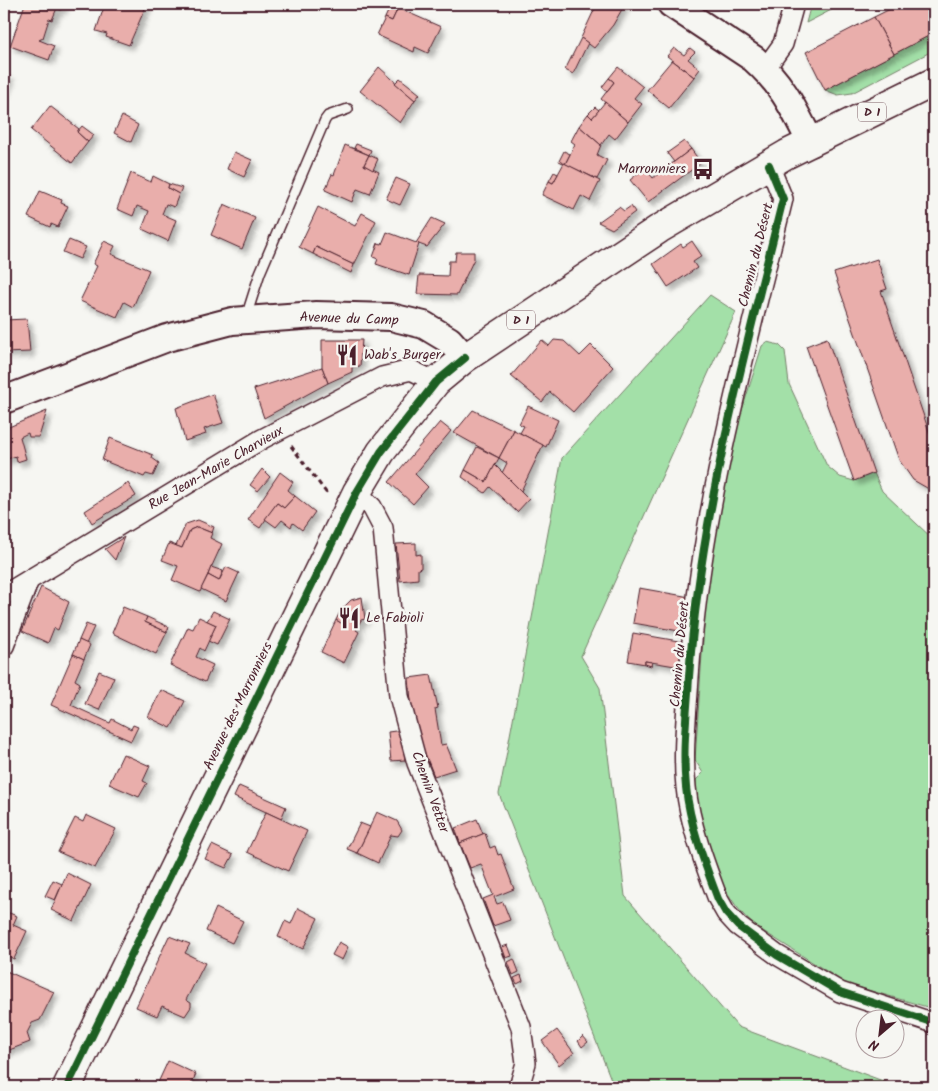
<svg xmlns="http://www.w3.org/2000/svg" width="938" height="1091" font-family="Kalam,sans-serif">
<style>
.green{fill:#a3e0a8;stroke:#76806a}
.building{fill:#e9aeab;stroke:#4a1f2b;filter:url(#shadow)}
.lines{fill:none;stroke-linecap:round;stroke-linejoin:round}
.lane-casing{stroke:#4a1f2b;stroke-width:12}
.street-casing{stroke:#4a1f2b;stroke-width:22}
.secondary-casing{stroke:#4a1f2b;stroke-width:30}
.primary-casing{stroke:#4a1f2b;stroke-width:31}
.path{stroke:#4a1f2b;stroke-width:3;stroke-dasharray:5 4;stroke-linecap:butt}
.lane{stroke:#f6f6f2;stroke-width:9}
.street{stroke:#f6f6f2;stroke-width:19}
.secondary{stroke:#f6f6f2;stroke-width:26}
.primary{stroke:#f6f6f2;stroke-width:28}
.cycleway-casing{stroke:#f6f6f2;stroke-width:11}
.cycleway{stroke:#1b5e20;stroke-width:8}
.labels{text-anchor:middle;dominant-baseline:central;stroke-width:5;stroke-linejoin:round;paint-order:stroke}
.shield{fill:#f6f6f2;stroke:#7e6067;stroke-width:1}
.shield-label{font-size:12px;font-weight:bold;fill:#4a1f2b}
.poi-label{font-size:14px;fill:#4a1f2b;stroke:#f6f6f2;text-anchor:start}
.street-label{font-size:14px;fill:#4a1f2b;stroke:#f6f6f2}
</style>
<defs>
<filter id="shadow"><feDropShadow dx="4.5" dy="4.5" stdDeviation="2.5" flood-color="#0004"/></filter>
</defs>
<rect width="100%" height="100%" fill="#f6f6f2"/>
<filter id="ink" filterUnits="userSpaceOnUse"><feTurbulence type="fractalNoise" baseFrequency=".02" numOctaves="2"/><feDisplacementMap in="SourceGraphic" scale="10" xChannelSelector="R" yChannelSelector="G"/><feConvolveMatrix kernelMatrix="1 2 1 2 8 2 1 2 1" color-interpolation-filters="sRGB"/></filter>
<g filter="url(#ink)">
<!-- green -->
<g class="green">
<polygon points="811,4 843,4 806,23"/>
<polygon points="934,33 934,50 852,93 838,95 825,90"/>
<polygon points="710,295 736,312 581,656 600,688 625,896 738,1027 899,1087 614,1087 499,794 562,458"/>
<path d="M767,342L779,345L785,351L789,384L827,466L840,477L854,481L874,473L882,491L934,540V1009L847,984L755,926C741,914 729,898 721,880C711,861 695,801 696,780L703,773L695,760L706,595L728,455L762,346Z"/>
</g>
<!-- building -->
<g class="building">
<polygon points="25,4 64,4 61,10 57,8 52,20 49,19 43,38 39,40 54,46 49,60 10,46"/>
<polygon points="105,4 147,4 129,45 106,37 107,34 96,31"/>
<polygon points="597,4 625,4 613,25 594,48 581,38"/>
<polygon points="900,4 934,4 934,33 894,54 874,17"/>
<polygon points="391,5 398,8 392,21 385,18"/>
<polygon points="398,8 441,27 428,53 415,47 414,52 377,35 385,18 392,21"/>
<polygon points="874,17 894,54 825,90 806,52"/>
<polygon points="581,38 588,43 573,74 565,70"/>
<polygon points="674,48 684,55 690,48 695,52 688,59 700,69 694,77 667,56"/>
<polygon points="672,60 694,77 669,108 647,90"/>
<polygon points="379,67 415,100 400,123 360,91"/>
<polygon points="618,67 643,87 634,98 642,104 628,122 601,99 614,82 609,78"/>
<polygon points="4,74 10,76 4,92"/>
<polygon points="400,78 420,94 415,100 395,83"/>
<polygon points="609,78 614,82 607,91 602,87"/>
<polygon points="605,102 628,122 615,139 609,134 601,145 579,126 588,114 592,118"/>
<polygon points="50,106 79,129 77,132 88,142 72,163 31,130"/>
<polygon points="595,107 599,110 592,118 588,114"/>
<polygon points="122,116 138,125 131,142 114,133"/>
<polygon points="82,126 94,135 88,142 77,132"/>
<polygon points="579,126 601,145 597,155 607,160 597,179 565,164 575,144 571,141"/>
<polygon points="684,141 691,149 674,162 667,153"/>
<polygon points="356,144 371,150 369,155 354,148"/>
<polygon points="345,145 369,155 364,165 379,172 370,194 357,189 352,202 325,190 332,174 334,175"/>
<polygon points="691,149 701,163 648,202 630,180 645,168 653,178"/>
<polygon points="564,151 570,154 565,164 559,161"/>
<polygon points="234,152 252,160 244,177 227,169"/>
<polygon points="369,155 378,159 373,170 364,165"/>
<polygon points="564,163 600,181 590,201 581,196 574,210 542,195 549,181 553,183"/>
<polygon points="554,172 558,174 553,183 549,181"/>
<polygon points="131,173 151,182 153,176 169,184 168,188 179,194 174,207 166,204 162,214 176,220 168,241 142,229 149,211 137,206 133,216 117,209"/>
<polygon points="396,178 410,184 400,205 386,199"/>
<polygon points="169,184 182,188 179,194 168,188"/>
<polygon points="40,191 62,200 61,203 68,206 58,227 51,224 50,227 28,217"/>
<polygon points="224,204 255,218 242,249 211,235"/>
<polygon points="631,206 635,212 612,229 598,222 619,207 624,211"/>
<polygon points="318,207 355,226 362,213 376,221 354,265 316,247 313,254 299,247"/>
<polygon points="432,218 445,224 427,247 416,243"/>
<polygon points="387,232 419,244 409,275 376,264 378,259 373,257 378,243 382,244"/>
<polygon points="69,240 86,247 80,259 63,252"/>
<polygon points="104,241 115,246 111,254 149,270 133,307 124,302 117,317 80,301 97,266 93,264"/>
<polygon points="692,241 702,256 693,262 697,268 668,287 653,264 681,244 683,247"/>
<polygon points="316,247 354,265 351,273 313,254"/>
<polygon points="456,252 474,252 474,259 457,295 417,294 419,275 448,276 449,261 455,261"/>
<polygon points="877,259 887,289 881,291 934,446 934,492 913,480 899,460 834,273"/>
<polygon points="27,319 30,352 4,353 4,320"/>
<polygon points="827,338 874,473 854,481 806,346"/>
<polygon points="322,340 362,340 360,366 352,367 352,372 328,383 322,367"/>
<polygon points="542,340 549,346 554,340 564,341 580,356 591,345 613,367 573,412 550,392 542,402 511,376"/>
<polygon points="322,367 328,383 264,418 254,389"/>
<polygon points="213,394 223,423 204,429 206,434 185,441 176,408"/>
<polygon points="528,406 558,420 546,447 520,433 524,426 519,424"/>
<polygon points="473,410 514,430 499,458 454,433"/>
<polygon points="47,411 39,437 29,437 28,433 20,437 26,459 17,462 16,456 4,460 4,429"/>
<polygon points="440,422 451,431 415,474 428,487 413,504 389,482"/>
<polygon points="514,430 543,445 521,491 502,473 507,463 499,458"/>
<polygon points="110,438 153,455 152,458 159,463 153,476 146,474 144,477 102,460"/>
<polygon points="477,447 499,458 486,482 465,470"/>
<polygon points="495,465 529,499 517,512 490,487 485,493 462,477 465,470 486,482"/>
<polygon points="262,469 270,477 258,491 250,485"/>
<polygon points="280,472 293,482 288,490 295,496 284,508 277,503 260,528 248,520"/>
<polygon points="128,483 136,496 92,523 85,511"/>
<polygon points="295,496 315,512 302,530 293,523 291,527 282,520 276,527 265,519 277,503 284,508"/>
<polygon points="198,520 214,527 212,533 197,527 190,530 182,548 176,546 186,524"/>
<polygon points="197,527 212,533 210,538 222,544 200,592 172,580 178,566 162,560 169,543 182,548 190,530"/>
<polygon points="124,537 115,560 105,549"/>
<polygon points="416,543 416,555 421,554 421,568 418,569 418,579 400,581 396,544"/>
<polygon points="211,567 223,571 219,581 208,575"/>
<polygon points="226,567 239,573 226,601 201,589 208,575 219,581"/>
<polygon points="41,587 69,602 58,630 54,628 48,643 22,631"/>
<polygon points="639,588 690,597 685,632 633,623"/>
<polygon points="362,597 365,619 361,620 356,630 359,632 344,663 321,652 336,620 343,624 348,613 341,610 351,600"/>
<polygon points="123,607 147,617 145,622 167,632 156,654 112,633"/>
<polygon points="341,610 348,613 343,624 336,620"/>
<polygon points="213,611 230,619 217,645 208,641 216,625 207,621"/>
<polygon points="147,617 169,627 167,632 145,622"/>
<polygon points="199,617 216,625 204,651 200,648 196,657 213,665 205,682 170,665 188,627 193,629"/>
<polygon points="86,624 94,627 86,644 79,640"/>
<polygon points="633,633 684,642 681,667 645,661 645,664 628,661"/>
<polygon points="79,640 90,645 84,659 73,654"/>
<polygon points="73,654 84,659 75,680 80,683 71,705 110,723 112,719 131,729 133,725 138,727 131,741 51,705"/>
<polygon points="645,661 652,662 651,666 645,664"/>
<polygon points="99,671 114,677 99,710 85,704"/>
<polygon points="431,675 438,708 435,709 441,745 446,744 456,769 434,776 424,751 411,702 409,678"/>
<polygon points="161,690 185,701 171,728 148,717"/>
<polygon points="403,730 405,760 391,761 388,732"/>
<polygon points="123,754 150,766 143,781 147,783 139,797 109,784"/>
<polygon points="239,786 286,807 281,819 234,797"/>
<polygon points="266,812 307,831 288,871 247,852"/>
<polygon points="377,812 397,821 402,830 398,836 391,835 378,863 357,853"/>
<polygon points="86,815 116,829 95,868 58,852 75,818 83,822"/>
<polygon points="477,819 483,834 460,843 455,828"/>
<polygon points="360,823 370,827 357,853 347,849"/>
<polygon points="485,833 490,848 495,846 498,855 501,854 514,889 494,897 497,904 503,902 510,920 493,926 483,899 493,895 481,864 470,868 460,843"/>
<polygon points="212,845 233,855 226,868 205,859"/>
<polygon points="67,873 91,885 74,921 51,910"/>
<polygon points="53,880 62,884 55,900 45,896"/>
<polygon points="216,908 243,921 232,943 206,931"/>
<polygon points="298,908 318,918 303,949 278,937 285,921 291,924"/>
<polygon points="4,911 17,916 13,925 27,931 14,959 4,954"/>
<polygon points="169,936 190,944 185,953 205,963 186,1000 191,1003 191,1007 185,1016 162,1006 157,1016 136,1007"/>
<polygon points="339,942 348,947 342,960 332,955"/>
<polygon points="508,945 512,956 506,958 502,947"/>
<polygon points="514,959 519,972 513,975 508,962"/>
<polygon points="4,970 54,992 40,1020 32,1023 27,1033 30,1042 4,1052"/>
<polygon points="521,975 523,981 517,984 514,978"/>
<polygon points="557,1030 574,1053 559,1065 542,1041"/>
<polygon points="583,1036 588,1042 582,1047 578,1041"/>
<polygon points="168,1061 196,1074 190,1087 156,1087"/>
</g>
<g class="lines">
<!-- lane casing -->
<g class="lane-casing">
<polyline id="lane" points="246,317 260,273 325,120 328,116 348,109"/>
</g>
<!-- street casing -->
<g class="street-casing">
<g id="street">
<polyline points="765,69 783,44 794,4"/>
<path d="M769,165L783,199C744,357 700,514 689,677C687,713 682,750 686,787C689,822 705,865 718,899L726,913L738,926L777,955L840,992L934,1023"/>
<polyline points="357,492 372,507 383,528 399,696 417,763 521,1027 526,1063 519,1087"/>
<polyline points="4,595 262,439 382,377 411,370 436,382"/>
<polyline points="4,646 29,580"/>
</g>
</g>
<!-- secondary casing -->
<g class="secondary-casing">
<g id="secondary">
<path d="M671,4L754,59C784,86 793,108 811,143"/>
<polyline points="4,400 167,338 232,321 316,315 391,317 424,325 449,340 465,358"/>
</g>
</g>
<!-- primary casing -->
<g class="primary-casing">
<polyline id="primary" points="67,1087 357,492 381,452 436,382 465,358 659,229 787,154 934,82"/>
</g>
<!-- path -->
<polyline class="path" points="291,446 328,495"/>
<!-- lane -->
<use href="#lane" class="lane"/>
<!-- street -->
<use href="#street" class="street"/>
<!-- secondary -->
<use href="#secondary" class="secondary"/>
<!-- primary -->
<use href="#primary" class="primary"/>
<!-- cycleway casing -->
<g class="cycleway-casing">
<g id="cycleway">
<path d="M769,165L783,199C744,357 700,514 689,677C687,713 682,750 686,787C689,822 705,865 718,899L726,913L738,926L777,955L840,992L934,1023"/>
<polyline points="67,1087 357,492 381,452 436,382 465,358"/>
</g>
</g>
<!-- cycleway -->
<use href="#cycleway" class="cycleway"/>
</g>
</g>
<!-- icons -->
<defs>
<g id="bus-bare" transform="scale(1.725)"><path d="M-5-6H5V4H4V6H2V4H-2V6H-4V4H-5ZM-3.5-4V0h7V-4ZM-3.5 1.2v1.5H-2V1.2ZM2 1.2v1.5H3.5V1.2Z" fill="#4a1f2b" stroke="#f6f6f2" stroke-width="2.5" paint-order="stroke"/></g>
<g id="restaurant-bare" transform="scale(1.725)"><path d="M-5-6h1v4h1v-4h1v4h1v-4h1v5L-1.5 .5V6h-2V.5L-5-1ZM5-6V6H3V1.5H1.5Q1.5-4 5-6Z" fill="#4a1f2b" stroke="#f6f6f2" stroke-width="2.5" paint-order="stroke"/></g>
</defs>
<g fill-rule="evenodd">
<use href="#bus-bare" x="703" y="169"/>
<use href="#restaurant-bare" x="347" y="355"/>
<use href="#restaurant-bare" x="349" y="618"/>
</g>
<g class="labels">
<!-- shield labels -->
<g class="shield">
<rect x="858" y="102.5" width="28" height="19" rx="4"/>
<rect x="507" y="310.5" width="28" height="19" rx="4"/>
</g>
<g class="shield-label">
<text x="872" y="112">D 1</text>
<text x="521" y="320">D 1</text>
</g>
<!-- poi labels -->
<g class="poi-label">
<text x="686" y="169" text-anchor="end">Marronniers</text>
<text x="364" y="355">Wab's Burger</text>
<text x="366" y="618">Le Fabioli</text>
</g>
<!-- street labels -->
<g class="street-label">
<text transform="translate(756 255) rotate(-76)">Chemin du Désert</text>
<text transform="translate(349 319) rotate(2)">Avenue du Camp</text>
<text transform="translate(216 468) rotate(-30)">Rue Jean-Marie Charvieux</text>
<text transform="translate(680 654) rotate(-85)">Chemin du Désert</text>
<text transform="translate(238 706) rotate(-64)">Avenue des Marronniers</text>
<text transform="translate(430 792) rotate(70)">Chemin Vetter</text>
</g>
</g>
<!-- margin -->
<rect width="938" height="1091" fill="none" stroke="#f6f6f2" stroke-width="20"/>
<rect x="10" y="10" width="918" height="1071" fill="none" stroke="#4a1f2b" stroke-width="2" filter="url(#ink)"/>
<!-- north arrow -->
<g transform="translate(880 1034) rotate(208)"><circle r="24" fill="#f6f6f2" stroke="#b1a0a2"/>
<path d="M0-4L9 19L0 12L-9 19Z" fill="#4a1f2b"/>
<text y="-8" font-size="14" font-weight="bold" text-anchor="middle" fill="#4a1f2b">N</text>
</g>
</svg>
